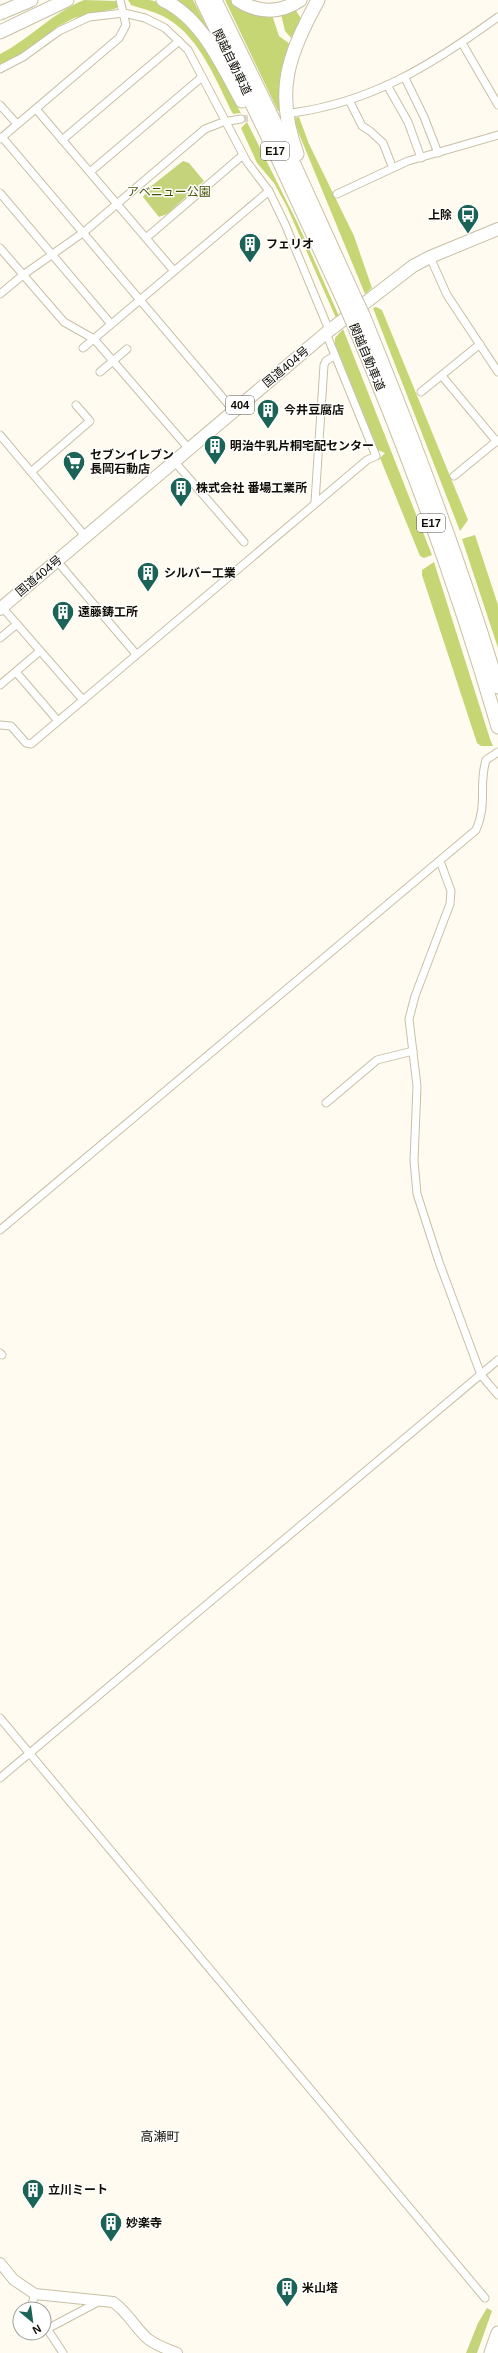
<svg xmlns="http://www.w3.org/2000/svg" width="498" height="2353" font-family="Helvetica,'Noto Sans JP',sans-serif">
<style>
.green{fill:#c5d47a}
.forest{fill:#c6d675}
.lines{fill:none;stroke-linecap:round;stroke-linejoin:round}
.minor-tunnel{stroke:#dbd7cd;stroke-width:7;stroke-dasharray:7 3.5;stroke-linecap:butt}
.minor-casing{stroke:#c8c0a5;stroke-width:9}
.secondary-casing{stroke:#c8c0a5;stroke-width:12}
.trunk-casing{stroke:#c8c0a5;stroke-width:14}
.motorway-casing{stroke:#c8c0a5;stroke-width:15}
.minor{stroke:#fff;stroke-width:7}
.secondary{stroke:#fff;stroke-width:10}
.trunk{stroke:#fff;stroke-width:12}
.motorway{stroke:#fff;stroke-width:13}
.motorway-bridge-casing{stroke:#c8c0a5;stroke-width:15;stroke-linecap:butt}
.motorway-bridge{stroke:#fff;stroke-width:13}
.labels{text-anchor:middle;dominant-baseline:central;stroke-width:3;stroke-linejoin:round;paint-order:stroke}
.shield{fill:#fff;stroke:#585650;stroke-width:1}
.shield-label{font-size:11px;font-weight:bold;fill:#110e05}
.street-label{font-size:12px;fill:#110e05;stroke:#fff}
.park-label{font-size:12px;fill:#475003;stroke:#fff}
.poi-label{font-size:12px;font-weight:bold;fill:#110e05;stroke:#fff;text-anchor:start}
.neighbourhood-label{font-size:13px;fill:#110e05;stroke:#fff}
</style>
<rect width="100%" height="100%" fill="#fffbf0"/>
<!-- green -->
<g class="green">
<polygon points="183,161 189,163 204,181 167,214 159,217 143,197 150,187"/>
<polygon points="487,2308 492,2311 477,2353 466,2353 478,2323"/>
</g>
<!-- forest -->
<g class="forest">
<path d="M84,0L118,1L117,8L114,9L74,18L57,27L31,48L0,67V54C30,39 52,13 84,0Z"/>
<path d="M128,0C135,0 143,0 149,0C192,7 223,79 241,113L233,114C216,81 201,39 168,19C157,12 143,9 131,5Z"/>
<polygon points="173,0 193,0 214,41"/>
<polygon points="225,0 231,0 272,15 279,36 290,44 283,110 278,111"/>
<polygon points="295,9 302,20 292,39 285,31 281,14"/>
<polygon points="299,117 309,144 354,236 372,288 365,294 299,134 294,118"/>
<polygon points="247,122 298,224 339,316 336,318 287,207 274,183 257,163 241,128"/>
<polygon points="376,307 382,310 468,520 460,531 373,308"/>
<polygon points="343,329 432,555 424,558 420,556 380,458 385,453 378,450 335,344 335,338"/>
<polygon points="475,535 498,605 498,648 462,539"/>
<polygon points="434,562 490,739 493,746 481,746 477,743 422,575 422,570"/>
</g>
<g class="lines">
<!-- minor-tunnel -->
<polyline class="minor-tunnel" points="241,119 260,117"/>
<!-- minor casing -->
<g class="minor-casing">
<g id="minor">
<polyline points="462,43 498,105"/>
<polyline points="0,69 23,57 59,31 89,17 124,13 145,18 165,28 188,50 247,162 269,191 285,224 329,330"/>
<polyline points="405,78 424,117 438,153"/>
<polyline points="387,85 408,122 421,158"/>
<polyline points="349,100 362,126 370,131 383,143 392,166"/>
<polyline points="0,105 17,124"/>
<polyline points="36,109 174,271"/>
<path d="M292,113C373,102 433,64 498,17"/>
<polyline points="2,137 234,411"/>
<polyline points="0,139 119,38 126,25 120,0"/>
<polyline points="62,140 179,41"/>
<polyline points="90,172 202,77"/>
<polyline points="0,193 111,324"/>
<polyline points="337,194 408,161 498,135"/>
<polyline points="146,238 243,155"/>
<polyline points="0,248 64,322 94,339 189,449"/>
<polyline points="430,257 447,295 498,372"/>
<polyline points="0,294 23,275 84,232 205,129 223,122 241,119"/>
<polyline points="83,348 269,191"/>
<polyline points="100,372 127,349"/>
<polyline points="442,376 497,442"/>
<polyline points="421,392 480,344"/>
<polyline points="0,435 85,536"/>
<polyline points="174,461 244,542"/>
<polyline points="31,472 90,421 76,405"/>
<polyline points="454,476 498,440"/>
<polyline points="315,502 324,365 326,361 334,356"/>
<polyline points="57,561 136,654"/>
<polyline points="2,607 83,700"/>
<polyline points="0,638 17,624"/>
<polyline points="16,672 58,721"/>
<polyline points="0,685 40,651"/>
<polyline points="0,725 11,726 26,743 31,744 367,460 376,456 326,333"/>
<polyline points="440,861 451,891 450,904 415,996 409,1019 417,1086 414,1161 417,1194 439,1262 481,1375 498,1395"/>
<polyline points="326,1103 377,1060 413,1051"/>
<path d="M0,1230L476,830C488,803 478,786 486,760L498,752"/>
<polyline points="0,1353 2,1355"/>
<polyline points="0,1718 485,2298"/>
<polyline points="0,1778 498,1360"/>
<polyline points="34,2309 32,2304 35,2294"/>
<polyline points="44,2324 63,2353"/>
<polyline points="47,2329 100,2301"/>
</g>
</g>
<!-- secondary casing -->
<g class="secondary-casing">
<path id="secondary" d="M0,2263L14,2280L35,2294L113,2302C128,2312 135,2328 148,2339C157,2346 167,2349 177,2353"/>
</g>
<!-- trunk casing -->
<g class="trunk-casing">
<polyline id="trunk" points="0,609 326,333 413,266 430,257 498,229"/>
</g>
<!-- motorway casing -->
<g class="motorway-casing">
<g id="motorway">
<path d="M163,0C202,18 222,65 242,101"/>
<polyline points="202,0 267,135 345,304"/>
<polyline points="215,0 278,129 355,298"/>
<path d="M238,0C257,13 280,14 300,0"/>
<polyline points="0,13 31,0"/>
<polyline points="0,32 67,0"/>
<path d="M297,154C274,91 288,56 318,0"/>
<path d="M363,315C413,437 460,560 498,687"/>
<path d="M353,323C409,455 458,589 498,727"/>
<polyline points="491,2353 498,2333"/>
</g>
</g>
<!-- minor -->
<use href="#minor" class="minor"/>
<!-- secondary -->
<use href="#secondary" class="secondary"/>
<!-- trunk -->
<use href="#trunk" class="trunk"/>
<!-- motorway -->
<use href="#motorway" class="motorway"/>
<!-- motorway-bridge casing -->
<g class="motorway-bridge-casing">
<g id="motorway-bridge">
<polyline points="355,298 363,315"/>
<polyline points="345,304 353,323"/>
</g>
</g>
<!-- motorway-bridge -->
<use href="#motorway-bridge" class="motorway-bridge"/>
</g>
<!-- icons -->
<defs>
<g id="bus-pin" transform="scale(1.15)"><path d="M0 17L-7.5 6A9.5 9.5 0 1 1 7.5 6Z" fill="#1b6356" stroke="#fff"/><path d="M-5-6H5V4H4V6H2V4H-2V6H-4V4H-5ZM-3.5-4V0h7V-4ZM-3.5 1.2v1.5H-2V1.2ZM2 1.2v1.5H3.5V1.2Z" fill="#fff"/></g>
<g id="building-pin" transform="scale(1.15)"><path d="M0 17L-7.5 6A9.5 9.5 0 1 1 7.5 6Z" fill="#1b6356" stroke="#fff"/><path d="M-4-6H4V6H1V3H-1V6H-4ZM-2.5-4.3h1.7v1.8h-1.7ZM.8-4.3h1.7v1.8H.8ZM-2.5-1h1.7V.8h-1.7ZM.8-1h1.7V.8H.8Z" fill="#fff"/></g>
<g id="supermarket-pin" transform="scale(1.15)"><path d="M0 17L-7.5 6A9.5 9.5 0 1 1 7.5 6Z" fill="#1b6356" stroke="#fff"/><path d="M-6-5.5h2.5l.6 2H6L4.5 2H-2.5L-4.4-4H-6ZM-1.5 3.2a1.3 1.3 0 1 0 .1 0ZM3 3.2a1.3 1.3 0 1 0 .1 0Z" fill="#fff"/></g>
</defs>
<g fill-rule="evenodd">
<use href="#bus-pin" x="468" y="215"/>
<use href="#building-pin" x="250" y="244"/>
<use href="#building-pin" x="268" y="410"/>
<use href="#building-pin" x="215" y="446"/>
<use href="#supermarket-pin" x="74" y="462"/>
<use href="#building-pin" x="181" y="488"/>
<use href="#building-pin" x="148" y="573"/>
<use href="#building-pin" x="63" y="612"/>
<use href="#building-pin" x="33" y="2190"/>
<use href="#building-pin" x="111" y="2223"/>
<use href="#building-pin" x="287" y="2288"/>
</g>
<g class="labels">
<!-- shield labels -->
<g class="shield">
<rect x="261" y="142" width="28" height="18" rx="3"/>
<rect x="226" y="396" width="28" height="18" rx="3"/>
<rect x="417" y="514" width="28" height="18" rx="3"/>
</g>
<g class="shield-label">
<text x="275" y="151">E17</text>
<text x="240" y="405">404</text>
<text x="431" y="523">E17</text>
</g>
<!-- street labels -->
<g class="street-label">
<text transform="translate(232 62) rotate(64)">関越自動車道</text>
<text transform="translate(367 357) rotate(67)">関越自動車道</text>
<text transform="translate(286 367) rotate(-40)">国道404号</text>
<text transform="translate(39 576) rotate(-40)">国道404号</text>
</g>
<!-- park labels -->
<g class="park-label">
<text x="169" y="192">アベニュー公園</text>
</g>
<!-- poi labels -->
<g class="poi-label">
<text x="452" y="215" text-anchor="end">上除</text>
<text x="266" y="244">フェリオ</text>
<text x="284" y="410">今井豆腐店</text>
<text x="230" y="446">明治牛乳片桐宅配センター</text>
<text x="90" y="455">セブンイレブン<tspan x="90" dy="14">長岡石動店</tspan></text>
<text x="196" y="488">株式会社 番場工業所</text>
<text x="164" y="573">シルバー工業</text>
<text x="78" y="612">遠藤鋳工所</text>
<text x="48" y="2190">立川ミート</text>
<text x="126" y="2223">妙楽寺</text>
<text x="302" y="2288">米山塔</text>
</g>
<!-- neighbourhood labels -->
<g class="neighbourhood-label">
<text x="160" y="2136">高瀬町</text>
</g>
</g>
<!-- north arrow -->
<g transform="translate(32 2321) rotate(151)"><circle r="19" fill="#ffffff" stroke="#a09f9b"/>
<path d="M0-3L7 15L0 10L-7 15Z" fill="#1b6356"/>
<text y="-6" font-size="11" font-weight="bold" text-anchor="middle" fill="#110e05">N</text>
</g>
</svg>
